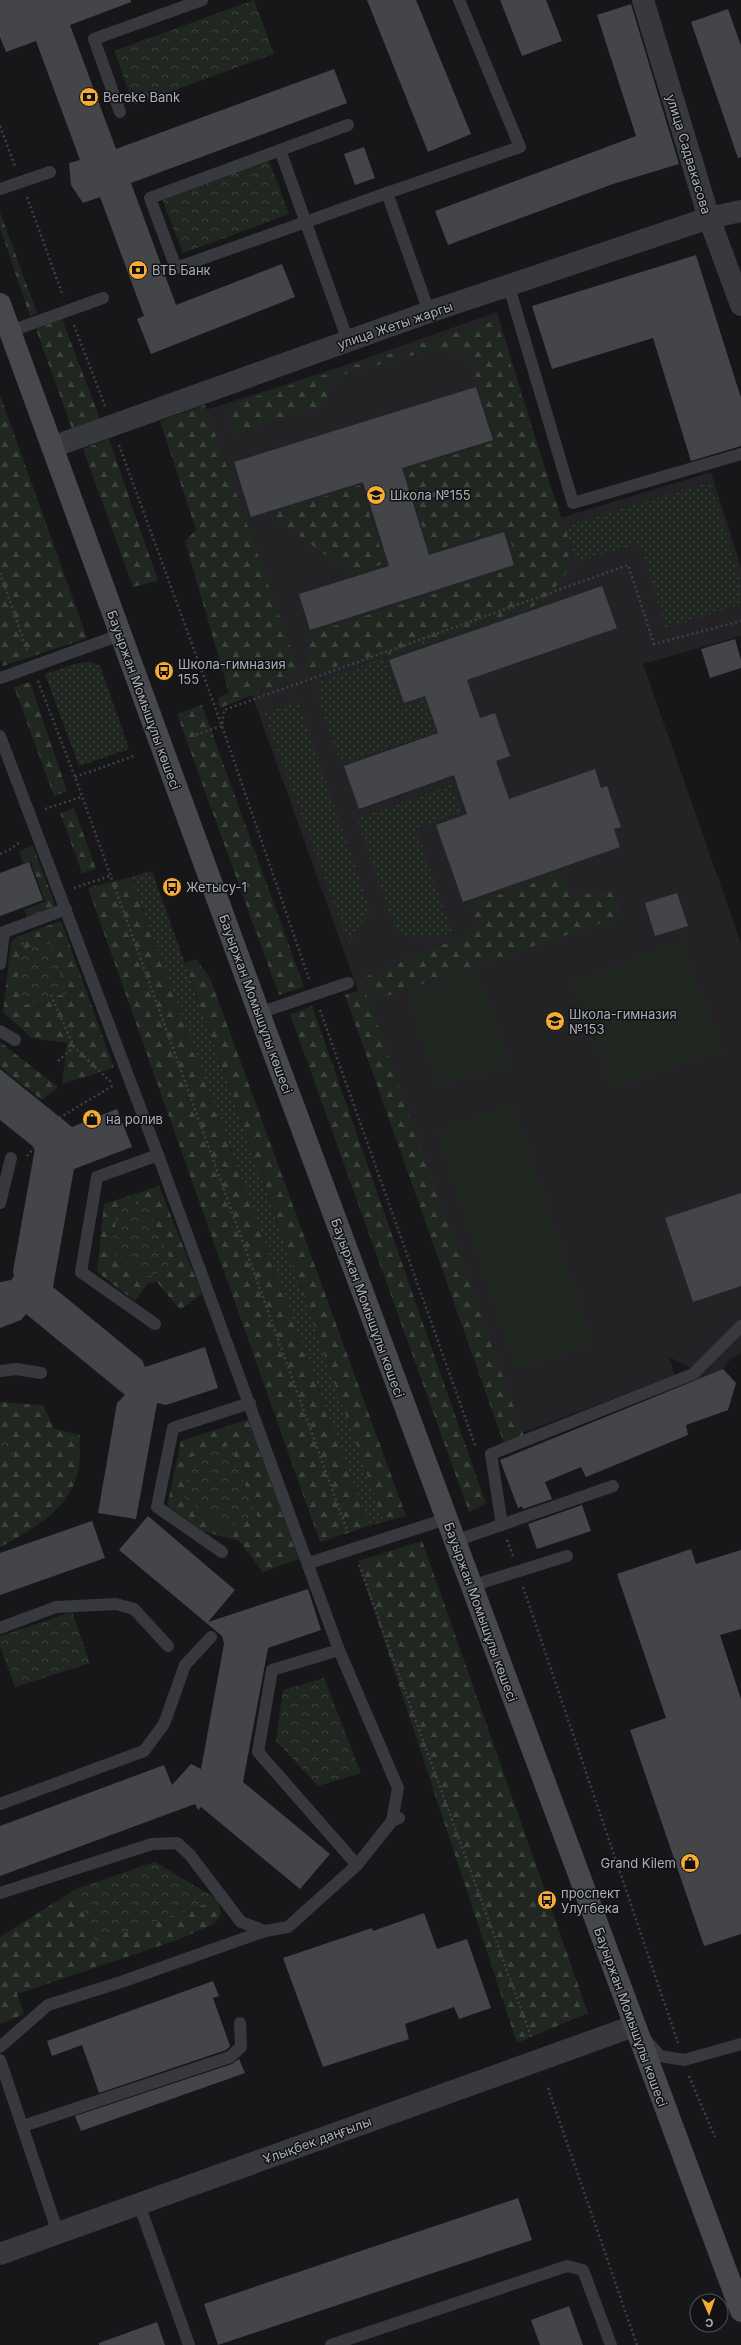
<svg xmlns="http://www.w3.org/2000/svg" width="741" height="2345" font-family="Inter,sans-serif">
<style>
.built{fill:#232326}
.grass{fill:url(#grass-dots)}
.forest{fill:url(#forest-firs)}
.park{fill:url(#park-crowns)}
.pitch{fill:#1f2720}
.building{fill:#434549}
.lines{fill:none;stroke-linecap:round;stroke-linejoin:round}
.path{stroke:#3e4045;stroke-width:2.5;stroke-dasharray:2 3;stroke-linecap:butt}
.service{stroke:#38393e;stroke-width:12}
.minor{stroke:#38393e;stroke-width:22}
.tertiary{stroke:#38393e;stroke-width:22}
.secondary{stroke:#46484e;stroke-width:22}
.labels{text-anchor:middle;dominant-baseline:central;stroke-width:3;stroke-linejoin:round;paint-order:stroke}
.poi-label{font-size:13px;fill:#a9afb9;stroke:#121214;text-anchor:start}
.street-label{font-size:13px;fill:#a9afb9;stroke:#121214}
</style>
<defs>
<pattern id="grass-dots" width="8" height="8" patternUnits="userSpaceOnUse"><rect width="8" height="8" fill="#1f2720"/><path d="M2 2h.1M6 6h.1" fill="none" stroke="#3d443e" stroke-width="1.8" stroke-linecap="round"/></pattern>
<pattern id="forest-firs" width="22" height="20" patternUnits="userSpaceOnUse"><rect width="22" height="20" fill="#1f2720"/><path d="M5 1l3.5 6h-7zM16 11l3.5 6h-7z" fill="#3d443e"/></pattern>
<pattern id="park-crowns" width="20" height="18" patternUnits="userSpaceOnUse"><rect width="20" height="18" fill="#1f2720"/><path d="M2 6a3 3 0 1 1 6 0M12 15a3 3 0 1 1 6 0" fill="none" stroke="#3d443e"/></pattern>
</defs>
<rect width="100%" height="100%" fill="#171719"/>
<!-- built -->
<polygon class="built" points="497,312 560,518 711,472 741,567 741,636 643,664 741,943 741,1353 731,1359 723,1369 697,1380 691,1368 669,1357 675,1375 517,1435 246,678 171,421 352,363"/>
<!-- grass -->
<g class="grass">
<polygon points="710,482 741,584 741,604 666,628 640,543 576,562 566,526"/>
<polygon points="385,658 402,707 424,700 435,732 341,763 318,699 320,681"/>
<polygon points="92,662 100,666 129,749 79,766 45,674 78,663"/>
<polygon points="298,701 370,910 349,944 264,714"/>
<path d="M451,785L461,811L416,829L452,933C434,937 419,939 401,933L389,912L357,819Z"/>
<polygon points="152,871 175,936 384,1522 369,1526 131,877"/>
</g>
<!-- forest -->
<g class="forest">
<polygon points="0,212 37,313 30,316 0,228"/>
<polygon points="62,319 100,419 72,429 36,329"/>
<polygon points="496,320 561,517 567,527 569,569 543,603 388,655 304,674 312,633 519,567 506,527 430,552 405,470 497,441 468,354 431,350 331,378 325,405 232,433 229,405"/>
<polygon points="0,395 87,638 3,666 0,659"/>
<polygon points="205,405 300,675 220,708 218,698 229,693 185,541 196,530 160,421"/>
<polygon points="109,439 158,581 133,587 83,449"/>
<polygon points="360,485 385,563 353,575 270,514"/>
<polygon points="30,682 67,791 54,796 14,687"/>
<polygon points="202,705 304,987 279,995 177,714"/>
<polygon points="74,808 96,869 82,873 60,813"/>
<polygon points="33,846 56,907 27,918 24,910 45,901 30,861 23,863 19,851"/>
<polygon points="561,873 570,896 613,891 622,916 372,1001 367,976 479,930 470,905"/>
<polygon points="131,877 369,1526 320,1542 88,888"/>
<polygon points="61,921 114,1068 62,1084 67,1043 32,1038 3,1012 11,942 19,936"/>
<polygon points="196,959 210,978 406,1516 384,1522 185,963"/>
<polygon points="364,988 524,1436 504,1444 345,995"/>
<polygon points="312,1006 486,1504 469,1512 290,1014"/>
<polygon points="0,1042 58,1087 42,1100 0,1067"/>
<polygon points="159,1186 202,1294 180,1310 157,1282 147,1284 135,1301 97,1272 104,1204"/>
<path d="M0,1402L43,1405L54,1429L80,1435C79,1448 81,1464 77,1476C66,1512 32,1530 0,1547V1461L14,1456L0,1425Z"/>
<polygon points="250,1419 299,1559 263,1572 239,1541 202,1531 167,1506 181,1441"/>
<polygon points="422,1541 588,2013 517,2043 358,1561"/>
<polygon points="155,1862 218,1900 221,1914 214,1924 180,1939 17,1994 24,2014 0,2024 0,1937 76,1889"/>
</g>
<!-- park -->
<g class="park">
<polygon points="254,0 274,54 134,105 114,51"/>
<polygon points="269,160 289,214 183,253 162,199"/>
<polygon points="50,943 67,993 25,1005 18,976 20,951"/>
<polygon points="145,1202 174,1268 143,1278 111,1250 118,1208"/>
<polygon points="0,1425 14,1456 0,1461"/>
<polygon points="230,1445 258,1518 222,1528 184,1497 191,1457"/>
<polygon points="72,1612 90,1663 15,1687 0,1646 0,1636"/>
<polygon points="324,1678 361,1773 318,1786 276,1741 283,1690"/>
<polygon points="155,1862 218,1900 96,1942 76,1889"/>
</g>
<!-- pitch -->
<g class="pitch">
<polygon points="682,942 722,1050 612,1089 573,982"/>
<polygon points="476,970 509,1064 439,1088 408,995"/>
<polygon points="515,1105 593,1344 516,1369 438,1130"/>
</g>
<!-- building -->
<g class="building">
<polygon points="0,0 131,0 131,2 70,25 116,149 334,69 347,103 131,183 176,305 282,264 295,297 151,354 137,319 144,316 100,197 83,203 71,185 69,163 80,160 36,41 6,52 0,37"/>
<polygon points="367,0 416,0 471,134 428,152"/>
<polygon points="500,0 546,0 562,41 522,56"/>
<polygon points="631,4 679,164 613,184 448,245 435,211 636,136 597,15"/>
<polygon points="728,9 741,46 741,157 738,158 691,22"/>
<polygon points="364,147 375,178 355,185 344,154"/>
<polygon points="696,255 741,398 741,446 691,461 653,338 552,369 532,306"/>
<polygon points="476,387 493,440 402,468 429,555 504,532 514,565 310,630 299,594 389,566 363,482 251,517 234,462"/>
<polygon points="602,586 617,628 467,680 480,718 495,713 510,756 496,761 509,799 595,769 601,788 607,786 621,827 614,829 620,847 463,902 436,825 467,814 454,775 359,809 344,766 438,733 425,696 404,703 389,660"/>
<polygon points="735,639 741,660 741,668 710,678 701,649"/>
<polygon points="29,862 43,900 0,916 0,873"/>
<polygon points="677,893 688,926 655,936 645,903"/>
<polygon points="0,1069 72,1127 117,1109 132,1147 74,1169 53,1287 142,1360 145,1367 205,1347 218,1388 166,1405 157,1403 136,1519 98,1513 117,1403 125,1395 26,1314 21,1320 0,1328 0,1282 11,1280 14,1276 13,1271 35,1148 0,1120"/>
<polygon points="741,1193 741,1286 693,1302 665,1218"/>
<polygon points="723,1369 736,1383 728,1410 686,1425 688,1435 586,1477 581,1467 545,1482 552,1499 523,1509 522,1506 518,1508 500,1460"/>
<polygon points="582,1505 591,1531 537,1549 528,1524"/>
<polygon points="148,1516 235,1590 208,1622 308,1589 321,1630 268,1648 243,1782 330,1854 300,1889 201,1807 198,1810 195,1804 0,1876 0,1826 164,1765 172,1785 191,1764 201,1769 224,1644 222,1636 119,1550"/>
<polygon points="92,1521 105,1558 0,1595 0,1553"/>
<polygon points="691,1549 696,1564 741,1550 741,1629 720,1635 741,1699 741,1934 704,1946 630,1730 666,1718 617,1574"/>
<polygon points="424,1913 437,1949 467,1939 491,2008 459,2019 454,2007 405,2024 409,2039 323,2067 283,1958 372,1928 373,1931"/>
<polygon points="213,1981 219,1996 213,1998 230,2046 226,2050 99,2093 82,2045 52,2056 47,2041"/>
<polygon points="239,2059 245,2073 81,2131 75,2116 232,2064"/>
<polygon points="518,2198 532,2240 218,2345 204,2304"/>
<polygon points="569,2306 583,2345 540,2345 531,2320"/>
<polygon points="157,2322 165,2345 99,2345 99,2343"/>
</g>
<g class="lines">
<!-- path -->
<g class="path">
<polyline points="0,126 15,166"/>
<polyline points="27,197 63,296"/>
<polyline points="74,325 105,406"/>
<polyline points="119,445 222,726 309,979"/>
<polyline points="0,573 27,650"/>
<polyline points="38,681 75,777 348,1533"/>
<polyline points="191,736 222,726 224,710 628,565 654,644 741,621"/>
<polyline points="75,777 134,756"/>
<polyline points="45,809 81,797"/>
<polyline points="0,854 9,850 21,841"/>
<polyline points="74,888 110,876"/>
<polyline points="22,943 27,949"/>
<polyline points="51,995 74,1047"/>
<polyline points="320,1010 476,1448"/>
<polyline points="58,1061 74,1047 112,1083"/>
<polyline points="27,1156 59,1118 114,1085"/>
<polyline points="507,1540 513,1556"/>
<polyline points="359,1565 532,2039"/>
<polyline points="523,1587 678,2043"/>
<polyline points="689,2076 715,2137"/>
<polyline points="548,2088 637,2345"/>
</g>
<!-- service -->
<g class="service">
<polyline points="120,112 94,39 202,0"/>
<polyline points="348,125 150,198 176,268 387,193"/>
<polyline points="280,150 348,341"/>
<polyline points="0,189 50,172"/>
<polyline points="509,287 573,503 741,454"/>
<polyline points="429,312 387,193 520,147 459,0"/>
<polyline points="11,331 103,298"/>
<polyline points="0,678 120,635"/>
<polyline points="0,736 158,1155 339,1650 398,1788 392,1821"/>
<polyline points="0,964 4,932 66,909"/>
<polyline points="259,1013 348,983"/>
<polyline points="0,1031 15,1040"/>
<polyline points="0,1203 11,1158"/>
<polyline points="155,1324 81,1272 97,1177 158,1155"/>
<polyline points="0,1371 16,1369 41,1373"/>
<polyline points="502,1525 491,1454 693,1374 741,1326"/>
<polyline points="455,1541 613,1486"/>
<polyline points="222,1552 157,1507 173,1428 250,1403"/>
<polyline points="309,1563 446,1519"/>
<polyline points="471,1586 567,1556"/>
<polyline points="0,1628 56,1607 116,1604 134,1609 168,1646"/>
<polyline points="339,1650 272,1670 258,1752 357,1865 392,1821 399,1818"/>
<polyline points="0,1804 144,1751 164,1724 185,1665 211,1637"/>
<polyline points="0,1893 152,1844 177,1843 190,1855 241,1922 265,1931"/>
<polyline points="646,2040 660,2056 684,2060 741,2044"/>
<polyline points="0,2047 48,2005 121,1982 265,1931 288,1927 357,1865"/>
<polyline points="0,2060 58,2233"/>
<polyline points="23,2126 230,2057 241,2047 240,2023"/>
<polyline points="139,2204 189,2345"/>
<polyline points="331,2345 567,2266 583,2270 611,2345"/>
</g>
<!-- minor -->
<polyline class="minor" points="643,0 709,218 741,211"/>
<!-- tertiary -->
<g class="tertiary">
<polyline points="52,447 429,312 709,218 741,305"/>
<polyline points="0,2254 634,2026"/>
</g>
<!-- secondary -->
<polyline class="secondary" points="0,304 259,1013 741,2311"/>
</g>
<!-- icons -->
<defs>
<g id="bank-disc" transform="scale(1)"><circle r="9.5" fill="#f4ac34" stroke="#121214"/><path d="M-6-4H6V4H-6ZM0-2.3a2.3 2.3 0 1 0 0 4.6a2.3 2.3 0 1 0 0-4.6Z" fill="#111"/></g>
<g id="school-disc" transform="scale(1)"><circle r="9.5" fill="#f4ac34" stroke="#121214"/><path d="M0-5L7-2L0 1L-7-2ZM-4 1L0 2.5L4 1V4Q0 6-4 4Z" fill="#111"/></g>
<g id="bus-disc" transform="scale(1)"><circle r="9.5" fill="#f4ac34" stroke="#121214"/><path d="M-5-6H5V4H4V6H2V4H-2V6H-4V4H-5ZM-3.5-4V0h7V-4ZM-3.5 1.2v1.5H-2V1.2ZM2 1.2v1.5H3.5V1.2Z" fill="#111"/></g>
<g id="shop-disc" transform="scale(1)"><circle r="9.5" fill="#f4ac34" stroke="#121214"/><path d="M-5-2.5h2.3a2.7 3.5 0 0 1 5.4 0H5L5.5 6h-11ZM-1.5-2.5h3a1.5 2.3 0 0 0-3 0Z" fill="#111"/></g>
</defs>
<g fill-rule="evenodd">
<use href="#bank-disc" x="89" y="97"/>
<use href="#bank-disc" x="138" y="270"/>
<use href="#school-disc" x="376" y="495"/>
<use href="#bus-disc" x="164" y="671"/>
<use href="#bus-disc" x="172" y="887"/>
<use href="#school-disc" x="555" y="1021"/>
<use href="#shop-disc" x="92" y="1119"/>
<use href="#shop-disc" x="690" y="1863"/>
<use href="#bus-disc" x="547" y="1900"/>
</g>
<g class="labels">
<!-- poi labels -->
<g class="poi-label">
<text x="103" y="97">Bereke Bank</text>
<text x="152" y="270">ВТБ Банк</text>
<text x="390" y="495">Школа №155</text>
<text x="178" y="664">Школа-гимназия<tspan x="178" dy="15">155</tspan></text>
<text x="186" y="887">Жетысу-1</text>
<text x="569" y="1014">Школа-гимназия<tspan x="569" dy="15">№153</tspan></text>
<text x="106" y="1119">на ролив</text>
<text x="676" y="1863" text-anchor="end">Grand Kilem</text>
<text x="561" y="1893">проспект<tspan x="561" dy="15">Улугбека</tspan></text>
</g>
<!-- street labels -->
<g class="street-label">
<text transform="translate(689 154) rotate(73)">улица Садвакасова</text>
<text transform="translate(395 325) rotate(-19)">улица Жеты жаргы</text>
<text transform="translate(144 700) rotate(70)">Бауыржан Момышұлы көшесі</text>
<text transform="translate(256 1004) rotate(70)">Бауыржан Момышұлы көшесі</text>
<text transform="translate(368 1308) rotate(70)">Бауыржан Момышұлы көшесі</text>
<text transform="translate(481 1612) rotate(70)">Бауыржан Момышұлы көшесі</text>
<text transform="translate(631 2017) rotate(70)">Бауыржан Момышұлы көшесі</text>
<text transform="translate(317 2140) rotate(-20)">Ұлықбек даңғылы</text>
</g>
</g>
<!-- north arrow -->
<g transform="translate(709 2313) rotate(178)"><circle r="19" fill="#121214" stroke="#4e5156"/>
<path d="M0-3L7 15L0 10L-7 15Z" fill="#f4ac34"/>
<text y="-6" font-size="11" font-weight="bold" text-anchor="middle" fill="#a9afb9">С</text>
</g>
</svg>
